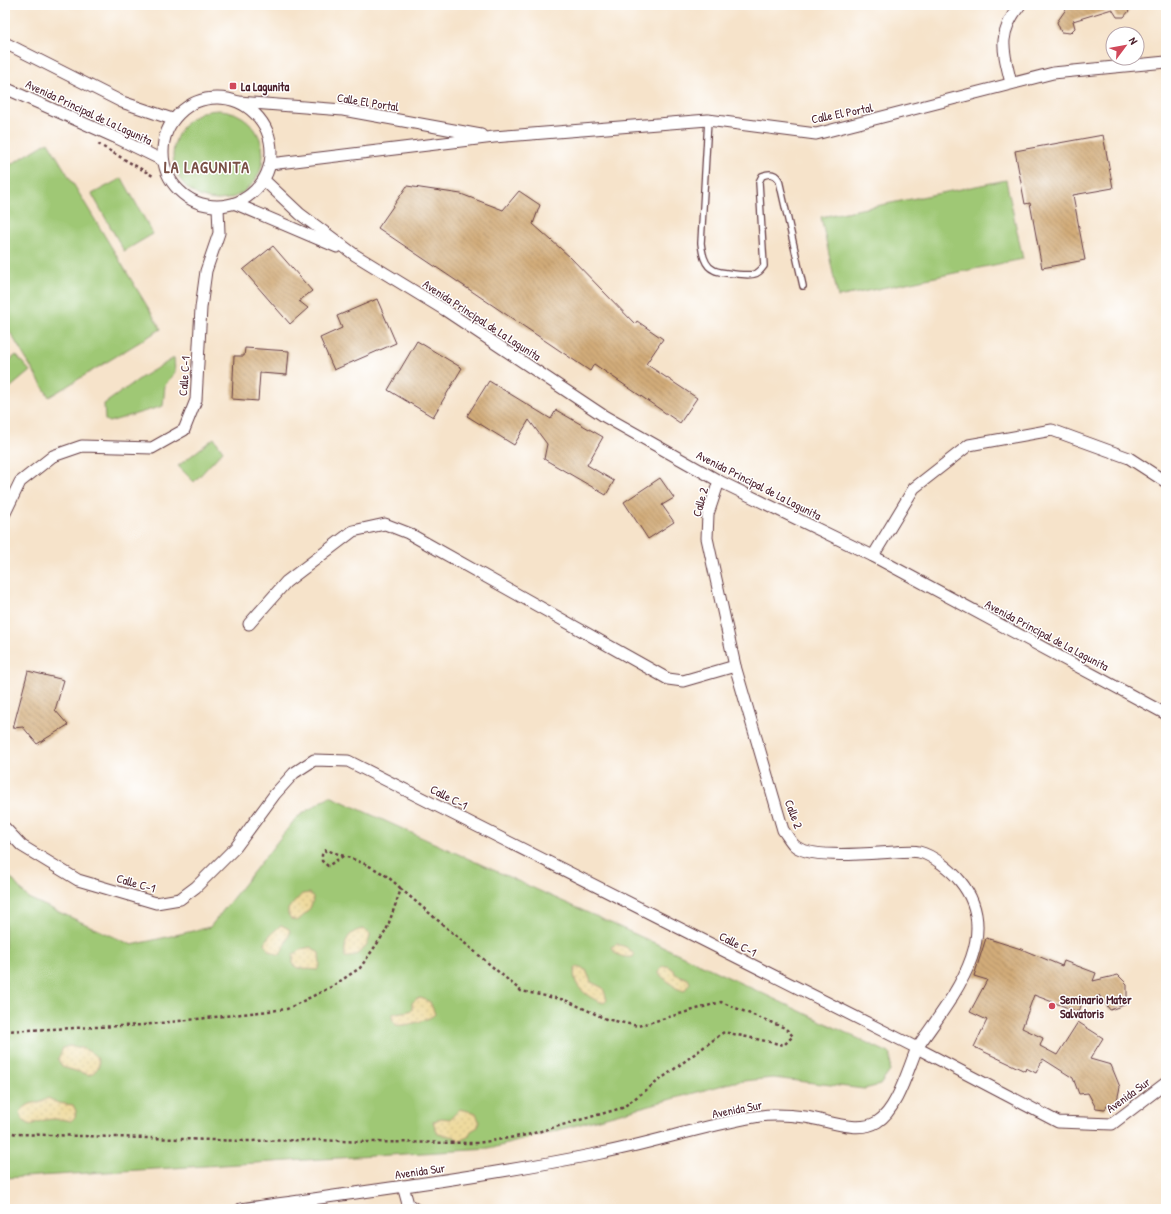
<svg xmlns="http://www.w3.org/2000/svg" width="1171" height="1214" font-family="'Patrick Hand',sans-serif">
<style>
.grass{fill:#9fc874;stroke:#747450}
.sand{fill:url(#sand-dots);stroke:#9c7c64}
.building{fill:url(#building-back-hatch)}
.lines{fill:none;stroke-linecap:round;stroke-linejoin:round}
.lane-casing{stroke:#643c43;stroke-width:8}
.street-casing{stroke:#643c43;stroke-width:13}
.path{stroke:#643c43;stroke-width:2.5;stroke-dasharray:3 3;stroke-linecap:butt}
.lane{stroke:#fff;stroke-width:5.5}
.street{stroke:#fff;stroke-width:11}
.poi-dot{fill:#d1495b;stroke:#fff;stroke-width:1.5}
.labels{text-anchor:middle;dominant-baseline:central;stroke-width:3;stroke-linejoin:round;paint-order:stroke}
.poi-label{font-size:12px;font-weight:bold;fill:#4a1f2b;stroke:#fff;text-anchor:start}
.street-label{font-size:12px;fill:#4a1f2b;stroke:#fff}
.district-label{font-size:16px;font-weight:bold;letter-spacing:1px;fill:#7a5046;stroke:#fff}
</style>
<defs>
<pattern id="sand-dots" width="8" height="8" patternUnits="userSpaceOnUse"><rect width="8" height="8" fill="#eeda9e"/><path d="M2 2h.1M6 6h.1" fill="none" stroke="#cebb88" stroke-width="1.8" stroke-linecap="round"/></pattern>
<pattern id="building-back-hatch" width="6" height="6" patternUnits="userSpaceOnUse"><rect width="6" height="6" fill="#d2ac79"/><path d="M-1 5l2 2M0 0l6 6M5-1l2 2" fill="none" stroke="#ac8b63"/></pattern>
</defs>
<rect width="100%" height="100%" fill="#fff"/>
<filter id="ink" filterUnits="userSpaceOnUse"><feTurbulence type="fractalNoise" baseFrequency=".025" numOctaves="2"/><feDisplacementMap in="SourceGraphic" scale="8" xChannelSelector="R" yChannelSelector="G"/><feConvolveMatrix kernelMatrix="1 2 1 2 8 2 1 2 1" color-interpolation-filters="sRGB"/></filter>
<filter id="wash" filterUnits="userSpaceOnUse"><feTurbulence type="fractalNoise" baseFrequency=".012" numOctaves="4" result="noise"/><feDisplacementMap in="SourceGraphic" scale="16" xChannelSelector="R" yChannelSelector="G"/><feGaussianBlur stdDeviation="0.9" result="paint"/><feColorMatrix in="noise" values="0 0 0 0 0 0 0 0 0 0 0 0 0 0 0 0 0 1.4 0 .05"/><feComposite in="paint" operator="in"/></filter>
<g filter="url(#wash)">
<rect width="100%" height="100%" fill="#f6e3ca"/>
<!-- grass -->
<g class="grass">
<circle cx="218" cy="155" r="45"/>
<polygon points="48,142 161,329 49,397 5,324 5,168"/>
<polygon points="122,178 153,234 124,251 92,194"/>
<polygon points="1006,180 1023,259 838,297 821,217"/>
<polygon points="16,355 30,371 5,392 5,364"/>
<polygon points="174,358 175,372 165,385 163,406 109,422 105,420 104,404 142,377"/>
<polygon points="214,438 223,451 194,482 178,466"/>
<polygon points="330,796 679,954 891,1054 890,1071 880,1085 864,1089 773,1078 734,1082 489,1149 5,1178 5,871 28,898 132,945 210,927 296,818"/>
</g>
<!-- sand -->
<g class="sand">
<path d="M310,893L313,897C313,908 305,915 297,921L291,919L288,914V909L302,894Z"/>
<polygon points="281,925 289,929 290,933 280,955 269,951 265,943 270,935"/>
<path d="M363,929L370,934C370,945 356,959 345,957C344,942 347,932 363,929Z"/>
<path d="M617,944L626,947L634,954L633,957C624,958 615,956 611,947Z"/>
<polygon points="311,947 319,953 320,965 317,970 298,968 293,965 293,955 302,949"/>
<polygon points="668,966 674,970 675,974 688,979 690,983 684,991 676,988 659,974 661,967"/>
<path d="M576,967L586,970L591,982L603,988L607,1000L604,1003C589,999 568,984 576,967Z"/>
<path d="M421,998L430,1002L435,1014C430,1020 403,1027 396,1025L392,1019L393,1014C400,1011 406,1013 412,1010V1003L416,999Z"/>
<path d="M69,1046C84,1046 114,1060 90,1075L62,1067L58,1059L63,1048Z"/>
<path d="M48,1098L58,1103L73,1105L76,1111L75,1117L71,1121C58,1118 43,1118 31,1125L22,1120L20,1112C25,1106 31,1102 39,1103Z"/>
<polygon points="460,1109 476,1113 479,1121 478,1127 471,1131 468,1137 457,1141 455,1137 438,1134 433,1122 441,1118 450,1119"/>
</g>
<g id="blocks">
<!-- building -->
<g class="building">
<polygon points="1069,5 1125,5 1129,11 1124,17 1117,17 1112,9 1073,21 1075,28 1070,33 1061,32 1057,22"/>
<polygon points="1103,135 1113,188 1073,195 1085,260 1042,268 1030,203 1025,204 1015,151"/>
<polygon points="407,186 461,194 503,210 519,191 540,205 533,224 570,257 635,324 637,321 663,339 646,364 697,398 680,423 594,364 590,371 378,228"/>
<polygon points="273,246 312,291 299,301 308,308 290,324 243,270"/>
<polygon points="377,299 396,343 334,370 320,338 342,328 337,316"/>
<polygon points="417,341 462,368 433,417 388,390"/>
<polygon points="245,348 289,351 287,375 260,373 258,401 232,399 234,356 244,356"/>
<polygon points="489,381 551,419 556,410 603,437 587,465 614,481 606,495 544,459 547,444 529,420 514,445 467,416"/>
<polygon points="660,478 674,498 662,505 674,522 648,539 624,502"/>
<polygon points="28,671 64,680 55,710 68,725 37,744 23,727 13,728"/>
<polygon points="986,938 1021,949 1062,966 1064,961 1096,973 1093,981 1118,975 1127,984 1127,1004 1110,1010 1099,995 1096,1004 1083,999 1079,1012 1034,995 1022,1028 1043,1038 1040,1046 1057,1055 1078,1022 1103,1038 1090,1059 1111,1065 1120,1087 1116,1105 1109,1103 1105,1109 1096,1108 1088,1093 1079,1094 1073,1078 1043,1059 1036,1073 1026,1068 1025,1071 974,1047 987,1020 970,1012 987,980 974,976"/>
</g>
</g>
</g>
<g filter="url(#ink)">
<use href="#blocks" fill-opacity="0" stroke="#643c43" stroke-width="1"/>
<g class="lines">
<!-- lane casing -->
<g class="lane-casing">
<path id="lane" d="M708,120L701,243C702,252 704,266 714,270C718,273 750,276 754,274C759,273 761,270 764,266L759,182L762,176C769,173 775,173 779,180L803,286"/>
</g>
<!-- street casing -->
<g class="street-casing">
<g id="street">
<polyline points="5,43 122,102 172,119"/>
<path d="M1011,83C1003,50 997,34 1020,5"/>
<polyline points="5,88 117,138 162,160"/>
<circle cx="217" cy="152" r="54"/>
<polyline points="239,102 343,110 481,135"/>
<polyline points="270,164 494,137 708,120 816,134 1053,73 1166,62"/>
<polyline points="264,180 300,214 355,255 445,310 604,416 719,481 873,556 1166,714"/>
<polyline points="236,204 337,247"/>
<polyline points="5,513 20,482 53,456 82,446 152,448 184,430 196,400 201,308 206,271 219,233 218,207"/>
<polyline points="873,556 914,488 969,445 1052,430 1129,458 1166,482"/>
<polyline points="249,624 286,582 353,531 385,524 408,533 668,679 683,681 735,666"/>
<path d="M5,828L22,846L78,880L156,903L180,899L196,887L236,847L275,794L294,773L314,760L348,761L917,1048C948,1002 1006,937 960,881C952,871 933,855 919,852C912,850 902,852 895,852C873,853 809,860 794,845C790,841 787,835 783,830L735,666L707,538L708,514L719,481"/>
<polyline points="403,1186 408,1204 415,1209"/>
<path d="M241,1209C361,1192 482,1177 601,1153C652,1143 702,1126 754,1117C770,1114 789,1115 805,1117C827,1120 857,1134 877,1122C897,1110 908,1069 917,1048L1058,1122L1112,1124L1166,1083"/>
</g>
</g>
<!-- path -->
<g class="path">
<polyline points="98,144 153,176"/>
<path d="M343,856L328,866L322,861V855L326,850C353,859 381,867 401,889"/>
<polyline points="5,1031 143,1025 287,1009 331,987 360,968 386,931 401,889 521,991 565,1000 606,1019 638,1026 721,1002 785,1028 793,1036 784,1045 724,1032 622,1108 527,1135 478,1143 367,1142 316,1140 246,1141 17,1134 5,1131"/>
</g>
<!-- lane -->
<use href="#lane" class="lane"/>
<!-- street -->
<use href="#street" class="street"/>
</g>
</g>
<!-- markers -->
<g class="poi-dot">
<rect x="229" y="82" width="8" height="8" rx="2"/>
<circle cx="1052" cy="1006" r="4"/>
</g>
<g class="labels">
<!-- poi labels -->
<g class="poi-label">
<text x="241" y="86">La Lagunita</text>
<text x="1060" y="999">Seminario Mater<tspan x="1060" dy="14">Salvatoris</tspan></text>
</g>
<!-- street labels -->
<g class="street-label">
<text transform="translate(368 102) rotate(9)">Calle El Portal</text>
<text transform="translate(89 112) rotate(25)">Avenida Principal de La Lagunita</text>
<text transform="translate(842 113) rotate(-11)">Calle El Portal</text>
<text transform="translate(482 320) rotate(33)">Avenida Principal de La Lagunita</text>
<text transform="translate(184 376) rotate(-86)">Calle C-1</text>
<text transform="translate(759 485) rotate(27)">Avenida Principal de La Lagunita</text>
<text transform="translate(700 502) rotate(-75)">Calle 2</text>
<text transform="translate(1047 635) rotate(28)">Avenida Principal de La Lagunita</text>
<text transform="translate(449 797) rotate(27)">Calle C-1</text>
<text transform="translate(794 814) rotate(69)">Calle 2</text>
<text transform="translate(136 883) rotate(16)">Calle C-1</text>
<text transform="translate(738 944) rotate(27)">Calle C-1</text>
<text transform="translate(1128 1095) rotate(-36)">Avenida Sur</text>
<text transform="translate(737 1109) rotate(-11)">Avenida Sur</text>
<text transform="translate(420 1171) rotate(-8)">Avenida Sur</text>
</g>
<!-- district labels -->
<g class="district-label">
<text x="207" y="167">LA LAGUNITA</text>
</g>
</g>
<!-- margin -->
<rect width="1171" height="1214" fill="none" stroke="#fff" stroke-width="20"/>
<!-- north arrow -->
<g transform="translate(1125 46) rotate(58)"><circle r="19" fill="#ffffff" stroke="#b7a5aa"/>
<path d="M0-3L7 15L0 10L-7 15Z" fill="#d1495b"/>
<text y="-6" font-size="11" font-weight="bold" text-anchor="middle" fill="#4a1f2b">N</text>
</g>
</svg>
